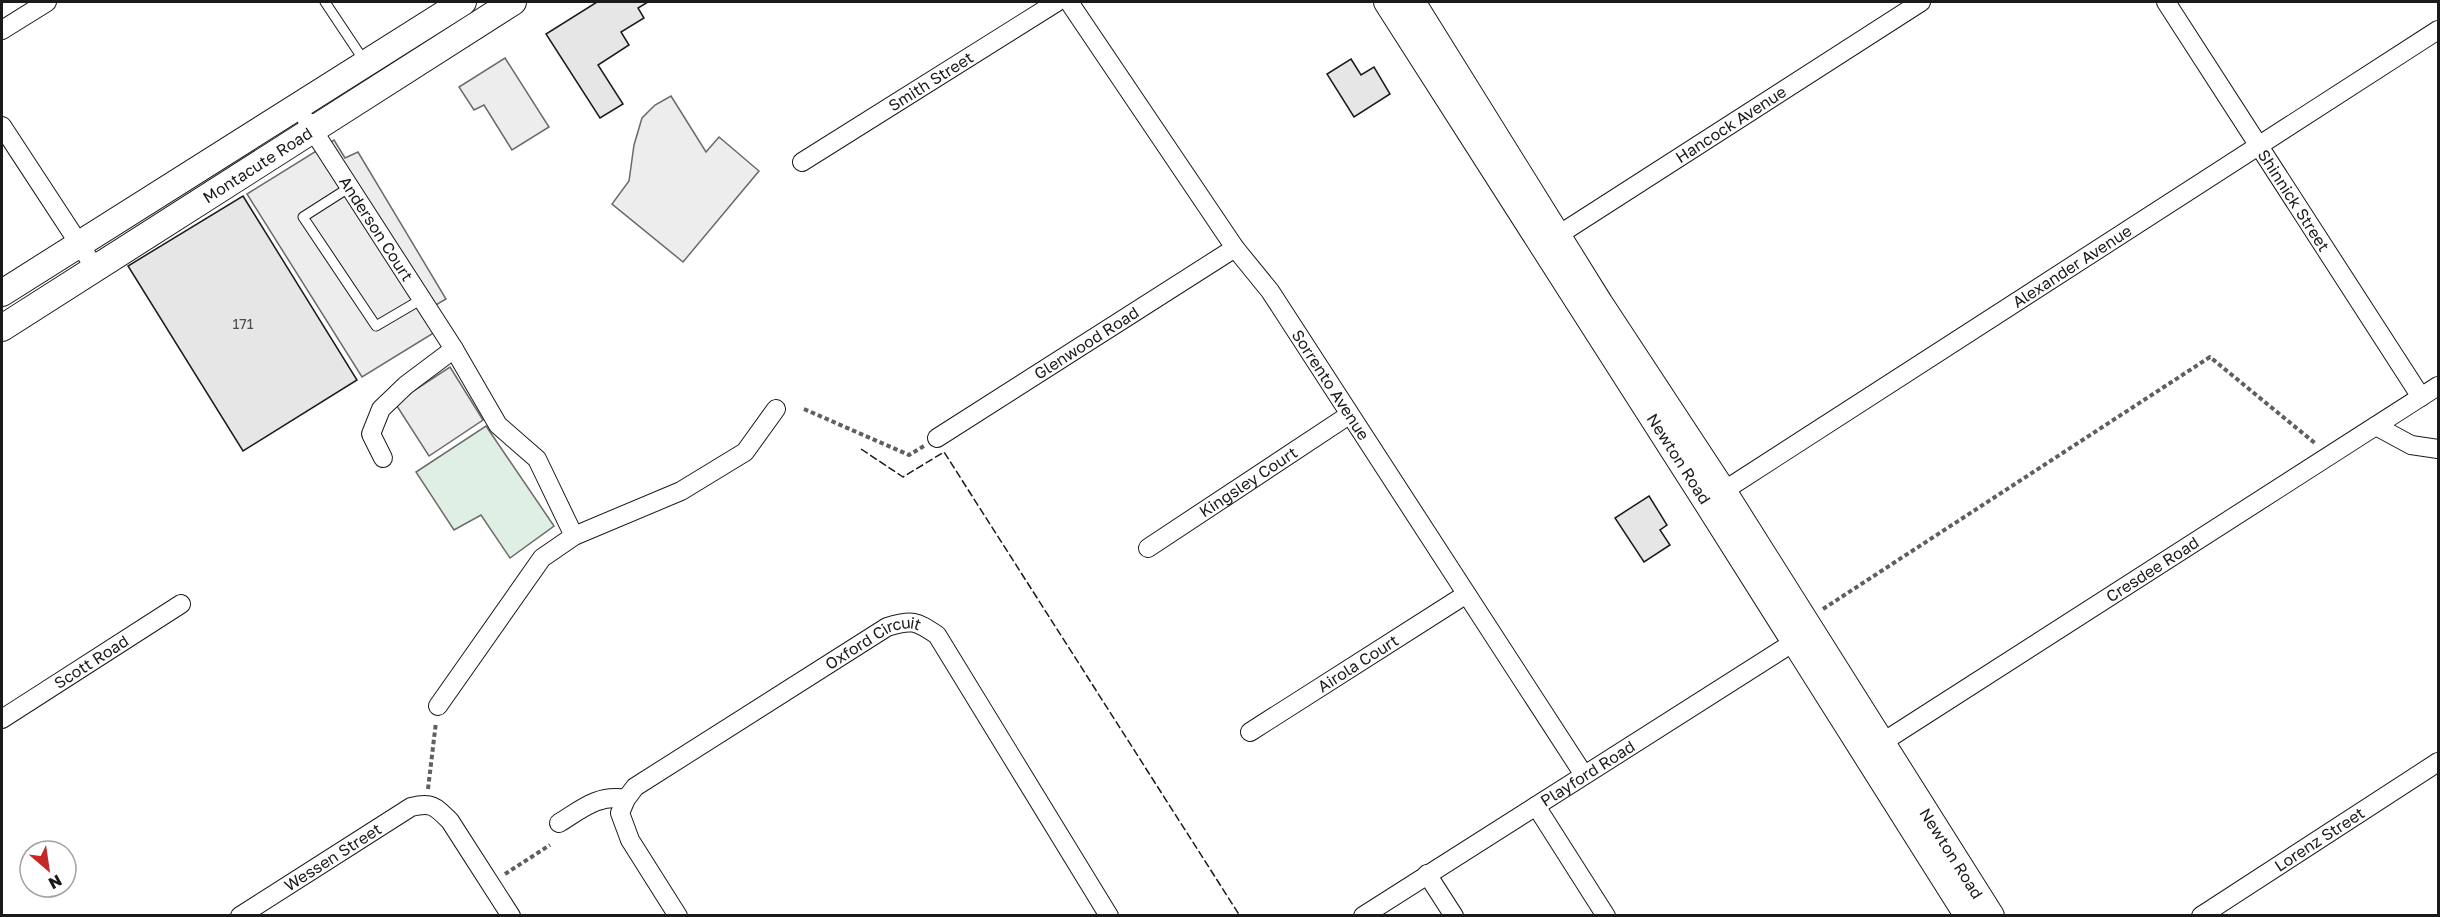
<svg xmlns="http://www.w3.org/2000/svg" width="2440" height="917" font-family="'Golos Text',sans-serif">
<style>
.green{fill:#e0efe3;stroke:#6a6a6a;stroke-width:1.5}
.parking{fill:#ededed;stroke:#6a6a6a;stroke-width:1.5}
.building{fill:#e6e6e6;stroke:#1a1a1a;stroke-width:1.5}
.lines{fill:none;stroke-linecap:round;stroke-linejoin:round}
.service-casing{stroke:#1a1a1a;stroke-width:11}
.minor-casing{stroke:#1a1a1a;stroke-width:20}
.secondary-casing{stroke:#1a1a1a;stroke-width:28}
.path{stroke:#5f5f5f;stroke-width:4;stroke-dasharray:4.5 3;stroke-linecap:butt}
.service{stroke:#fff;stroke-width:9}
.minor{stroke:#fff;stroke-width:18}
.secondary{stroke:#fff;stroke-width:26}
.fence{stroke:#1a1a1a;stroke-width:1.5;stroke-dasharray:8 3;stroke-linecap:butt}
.labels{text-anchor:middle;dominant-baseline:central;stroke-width:4.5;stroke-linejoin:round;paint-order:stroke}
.number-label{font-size:14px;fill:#4d4d4d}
.street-label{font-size:16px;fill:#1a1a1a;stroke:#fff}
</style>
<rect width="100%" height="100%" fill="#fff"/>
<!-- green -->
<polygon class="green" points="486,426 554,526 510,558 481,515 454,530 416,472"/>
<!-- parking -->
<g class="parking">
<polygon points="505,58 549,127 512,150 484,105 474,110 459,87"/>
<polygon points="671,96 706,152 719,137 759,171 683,262 612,204 629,181 634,145 642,118 655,105"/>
<polygon points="334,140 345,158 358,152 446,299 434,306 445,326 362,377 247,194"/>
<polygon points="450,367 483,420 429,456 395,403"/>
</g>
<!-- building -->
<g class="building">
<polygon points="597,2 648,2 638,8 644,18 621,32 629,45 598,65 623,104 600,118 546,34"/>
<polygon points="1351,59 1361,75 1374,67 1390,94 1354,117 1327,74"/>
<polygon points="243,196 357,380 243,451 128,266"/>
<polygon points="1649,496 1667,525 1660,530 1670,545 1644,562 1615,518"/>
</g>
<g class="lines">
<!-- service casing -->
<g class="service-casing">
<g id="service">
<polyline points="325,2 365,62"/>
<polyline points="350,187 303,217 376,326 422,299"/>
</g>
</g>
<!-- minor casing -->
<g class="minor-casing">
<g id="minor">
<path id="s1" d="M1069,2L1235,248L1270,291L1584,775"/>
<path id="s2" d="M2166,2L2421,397"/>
<polyline points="2,30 47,2"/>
<path id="s3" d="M307,121L454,349L498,425L537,459L574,536"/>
<polyline points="2,126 95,268"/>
<path id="s4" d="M802,162L1057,2"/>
<path id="s5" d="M1549,241L1921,2"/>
<polyline points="2376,426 2411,445 2438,449"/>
<path id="s6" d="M937,438L1235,248"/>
<polyline points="383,458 371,434 381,409 406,385 454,349"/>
<path id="s7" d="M1714,497L2438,30"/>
<path id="s8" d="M1148,548L1349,415"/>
<polyline points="438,706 542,558 574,536 681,491 745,452 776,409"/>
<path id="s9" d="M2,719L181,604"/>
<path id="s10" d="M1250,732L1465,595"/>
<path id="s11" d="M1872,749L2438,386"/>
<polyline points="1536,806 1606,916"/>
<path d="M559,823C582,809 598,794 626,799"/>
<polyline points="1427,874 1454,916"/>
<path id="s12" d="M240,916L411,807C432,802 435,806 450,821L511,916"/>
<path id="s13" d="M678,916L630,840L620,813L626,799L635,787L887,627C912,619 916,621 937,635L1109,916"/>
<path id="s14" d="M1363,916L1805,635"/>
<path id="s15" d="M2201,916L2438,762"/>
</g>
</g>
<!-- secondary casing -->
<g class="secondary-casing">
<g id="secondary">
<path id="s16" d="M1387,2L1706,501L1968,916"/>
<path id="s17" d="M1412,2L1600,304L1723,491L1991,916"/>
<polyline points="2,293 463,2"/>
<path id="s18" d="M2,328L513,2"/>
</g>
</g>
<!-- path -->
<g class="path">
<polyline points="804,409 909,455 924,446"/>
<polyline points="1823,609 2210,357 2316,444"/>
<polyline points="428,789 436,722"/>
<polyline points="505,874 550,845"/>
</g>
<!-- service -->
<use href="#service" class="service"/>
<!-- minor -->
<use href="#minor" class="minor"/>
<!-- secondary -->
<use href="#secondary" class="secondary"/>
<!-- fence -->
<polyline class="fence" points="861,449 903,477 944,452 1240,916"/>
</g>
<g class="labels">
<!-- number labels -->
<g class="number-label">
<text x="243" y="323">171</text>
</g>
<!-- street labels -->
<g class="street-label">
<text stroke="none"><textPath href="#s4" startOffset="152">Smith Street</textPath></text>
<text stroke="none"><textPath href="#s5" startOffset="216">Hancock Avenue</textPath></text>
<text stroke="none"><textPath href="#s18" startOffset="303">Montacute Road</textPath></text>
<text stroke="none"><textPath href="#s2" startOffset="236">Shinnick Street</textPath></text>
<text stroke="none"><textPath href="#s3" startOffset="128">Anderson Court</textPath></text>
<text stroke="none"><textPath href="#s7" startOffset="426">Alexander Avenue</textPath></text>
<text stroke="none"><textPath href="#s6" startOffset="177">Glenwood Road</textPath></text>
<text stroke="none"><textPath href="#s1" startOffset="464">Sorrento Avenue</textPath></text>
<text stroke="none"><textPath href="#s16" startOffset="542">Newton Road</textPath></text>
<text stroke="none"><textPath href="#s8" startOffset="120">Kingsley Court</textPath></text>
<text stroke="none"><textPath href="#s11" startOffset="333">Cresdee Road</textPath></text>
<text stroke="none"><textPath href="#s13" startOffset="429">Oxford Circuit</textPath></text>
<text stroke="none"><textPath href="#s9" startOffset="106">Scott Road</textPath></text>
<text stroke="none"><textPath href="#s10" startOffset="128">Airola Court</textPath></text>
<text stroke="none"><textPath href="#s14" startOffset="266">Playford Road</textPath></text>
<text stroke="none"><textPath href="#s15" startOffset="141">Lorenz Street</textPath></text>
<text stroke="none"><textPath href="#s17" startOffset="1008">Newton Road</textPath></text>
<text stroke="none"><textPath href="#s12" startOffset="110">Wessen Street</textPath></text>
</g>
</g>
<!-- border -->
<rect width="2440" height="917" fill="none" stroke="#1a1a1a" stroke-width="6"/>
<!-- north arrow -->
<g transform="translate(48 869) rotate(151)"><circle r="28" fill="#ffffff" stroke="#a3a3a3" stroke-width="1.5"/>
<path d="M0-4.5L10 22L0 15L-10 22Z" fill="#c62828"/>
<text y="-9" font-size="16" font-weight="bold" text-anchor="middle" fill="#1a1a1a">N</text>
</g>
</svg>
